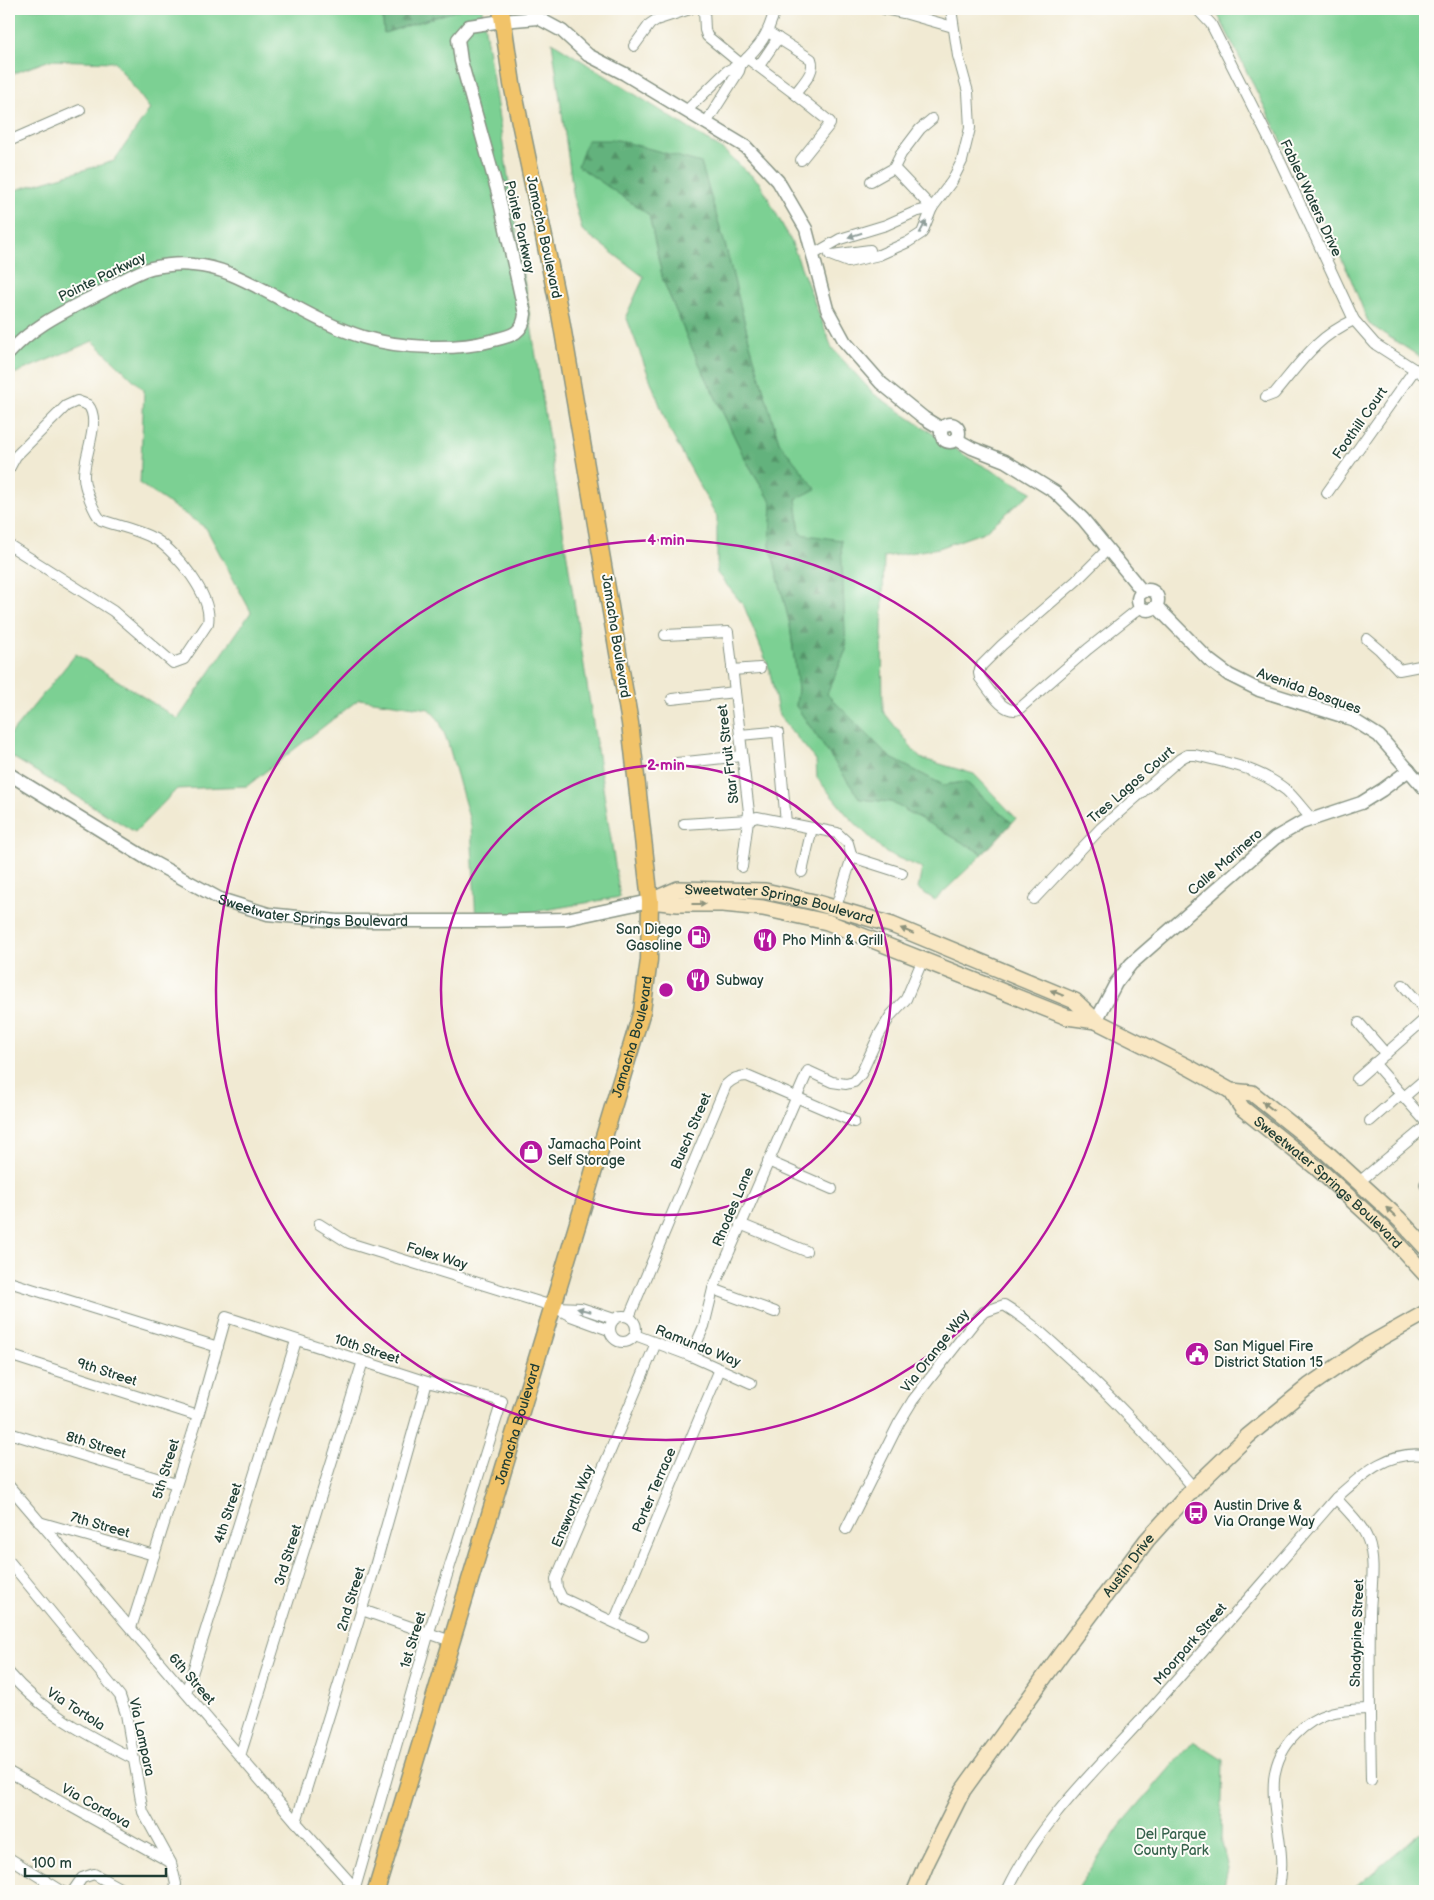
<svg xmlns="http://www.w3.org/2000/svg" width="1434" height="1900" font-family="'Balsamiq Sans',sans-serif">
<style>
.green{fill:#7bd093;stroke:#4d8664}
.forest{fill:url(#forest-firs);stroke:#427858}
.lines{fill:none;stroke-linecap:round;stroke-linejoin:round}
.minor-casing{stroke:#889484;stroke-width:12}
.tertiary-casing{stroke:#889484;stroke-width:15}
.secondary-casing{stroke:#889484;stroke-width:18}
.primary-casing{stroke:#889484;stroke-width:19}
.minor{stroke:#fff;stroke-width:10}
.tertiary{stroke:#fff;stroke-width:12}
.secondary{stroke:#f9e7c3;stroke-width:15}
.primary{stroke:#f1c369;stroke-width:16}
.oneway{fill:#8f9e9a}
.oneway2{fill:#8c927c}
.ring{fill:none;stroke:#b5179e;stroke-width:2.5}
.labels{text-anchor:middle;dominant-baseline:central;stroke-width:4;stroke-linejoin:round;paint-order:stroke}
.street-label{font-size:14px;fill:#1f3d34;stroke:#fdfcf7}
.poi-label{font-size:14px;fill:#1f3d34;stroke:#fdfcf7;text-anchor:start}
.park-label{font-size:14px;fill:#36624c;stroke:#fdfcf7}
.centre{fill:#b5179e;stroke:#fdfcf7;stroke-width:2.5}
.ring-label{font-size:15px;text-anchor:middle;font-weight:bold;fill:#b5179e;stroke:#fdfcf7;stroke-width:4;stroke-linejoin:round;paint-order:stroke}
</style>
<defs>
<pattern id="forest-firs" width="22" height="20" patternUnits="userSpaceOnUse" patternTransform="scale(1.25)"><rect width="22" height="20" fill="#64b27d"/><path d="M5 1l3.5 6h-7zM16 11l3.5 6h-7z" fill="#529267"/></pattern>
</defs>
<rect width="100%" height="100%" fill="#fdfcf7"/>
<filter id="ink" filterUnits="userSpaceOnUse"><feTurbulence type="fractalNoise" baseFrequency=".02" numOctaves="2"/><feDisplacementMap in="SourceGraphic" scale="10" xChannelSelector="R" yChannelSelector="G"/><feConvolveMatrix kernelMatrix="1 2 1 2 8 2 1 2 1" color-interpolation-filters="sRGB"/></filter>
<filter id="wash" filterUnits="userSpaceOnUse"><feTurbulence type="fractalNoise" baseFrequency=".0096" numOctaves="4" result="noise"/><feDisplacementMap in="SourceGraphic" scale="20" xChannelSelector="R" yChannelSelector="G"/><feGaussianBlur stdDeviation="1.12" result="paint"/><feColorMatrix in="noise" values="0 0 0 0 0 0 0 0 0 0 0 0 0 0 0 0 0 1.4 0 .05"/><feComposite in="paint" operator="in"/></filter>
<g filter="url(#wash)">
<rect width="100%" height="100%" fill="#f1ead3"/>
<!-- green -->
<g class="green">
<polygon points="9,9 382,9 384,33 461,9 482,9 620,897 476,922 471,825 448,743 439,720 429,709 359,699 247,786 177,789 135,832 9,755 9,736 76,654 178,719 251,612 206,528 140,484 144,390 93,341 9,376 9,192 114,161 150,109 115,62 50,60 9,75"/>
<polygon points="1215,9 1425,9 1425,360 1369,324 1348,272"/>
<polygon points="552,42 723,150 760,183 791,241 832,348 874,394 969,458 1032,492 984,532 939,548 884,557 882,632 883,711 920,758 974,774 1016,818 1012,823 966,782 943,785 891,758 827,694 846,650 800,534 796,499 815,488 779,442 750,344 726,248 701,164 578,166 649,214 663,280 689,342 745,459 772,503 770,545 790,625 798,689 796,706 860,799 891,802 983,854 935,900 918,889 922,868 886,853 848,816 817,778 816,760 779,716 769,668 744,606 717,573 717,517 669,429 626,316 644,277 582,230 574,199"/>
<polygon points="1193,1741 1223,1760 1221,1839 1228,1868 1223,1891 1076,1891 1120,1826"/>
<polygon points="1421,1832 1425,1837 1425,1891 1351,1891"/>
</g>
<!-- forest -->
<g class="forest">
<polygon points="382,9 461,9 384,33"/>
<polygon points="587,140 618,140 701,163 726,248 750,344 779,442 816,489 796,499 800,534 841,540 846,650 827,694 891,758 943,785 966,782 1012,823 983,854 891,802 860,799 796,706 798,689 790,625 770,545 772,503 745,459 689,342 663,280 649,215 578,166"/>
</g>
</g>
<g filter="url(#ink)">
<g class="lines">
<!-- minor casing -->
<g class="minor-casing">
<g id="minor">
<path d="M704,9L705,30L707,36L741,64C761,45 768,35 775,9"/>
<polyline points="884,9 904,13"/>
<polyline points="905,9 904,13 953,27"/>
<polyline points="1197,9 1211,24 1279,159 1354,320 1375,344 1425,376"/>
<path d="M768,32L811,59C816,72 802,84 795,94L830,122V124L801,160"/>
<polyline points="634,46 650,24 656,20 690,9"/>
<polyline points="747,58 795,94"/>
<polyline points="759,66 778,38"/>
<polyline points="686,111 727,71 741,64 739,71 706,123"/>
<polyline points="9,141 80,110"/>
<polyline points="894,168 932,208"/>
<polyline points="871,181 894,168 901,154 920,129 932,119"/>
<polyline points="814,254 840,239 886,225 915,212 932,208"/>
<polyline points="830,255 848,262 879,255 908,242 922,233 932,208 952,181 962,161 970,128 968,92 958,56 951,9"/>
<polyline points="832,255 870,250"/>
<path d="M1266,397L1274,394C1300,363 1316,337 1354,320"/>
<path d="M9,469L16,456L66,406L77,401L88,405C102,421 83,457 84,477C84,487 94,513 101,520C118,526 139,530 155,539C177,552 213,597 208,623L184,659L173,663L113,611L9,545"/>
<polyline points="1327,493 1415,369"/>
<path d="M1108,549L1076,581L1002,645L981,666L979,673L980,678C989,689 1003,715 1019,709L1088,649L1141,607"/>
<polyline points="665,635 728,632 749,812 748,820 757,817 837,833 848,843 852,857 836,907"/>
<polyline points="1367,639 1380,650 1399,670 1425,665"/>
<polyline points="732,670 760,668"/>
<polyline points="672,699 735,692"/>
<polyline points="740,735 773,732 778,733 786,823"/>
<polyline points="677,763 742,756"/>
<polyline points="684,824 748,820 742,867"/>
<polyline points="852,857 902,873"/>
<polyline points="802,872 812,828"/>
<path d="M1034,899L1101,828L1180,759L1187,755H1195C1228,763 1259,768 1286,790C1295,798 1303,810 1312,819"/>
<polyline points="1403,985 1425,1010"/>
<polyline points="1359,1023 1386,1054"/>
<polyline points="1374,1063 1425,1121"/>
<polyline points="1357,1079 1425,1019"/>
<polyline points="1404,1097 1425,1079"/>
<polyline points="1370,1121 1401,1094"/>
<polyline points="768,1161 832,1189"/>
<polyline points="1359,1182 1425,1127"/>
<polyline points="1425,1185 1425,1184"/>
<polyline points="319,1224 349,1243 552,1306 571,1316 609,1330"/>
<polyline points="740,1224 806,1251"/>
<polyline points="9,1282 218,1347"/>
<polyline points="713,1289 775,1312"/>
<polyline points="556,1307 581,1308 614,1319"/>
<circle cx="623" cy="1329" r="13"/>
<path d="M629,1317L726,1085C732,1079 738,1076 747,1076L854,1122"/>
<polyline points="635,1335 691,1356 751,1383"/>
<polyline points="9,1355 198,1416"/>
<polyline points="691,1356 704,1326 713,1289 808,1071 832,1082 846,1084 854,1082 861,1074 879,1035 891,1015 906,999 923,959"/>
<polyline points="9,1433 176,1484"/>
<polyline points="9,1486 296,1822 355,1888"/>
<path d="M1336,1498C1347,1511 1362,1524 1368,1540C1377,1565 1370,1591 1370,1616C1369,1671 1370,1725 1371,1780"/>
<polyline points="39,1522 154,1555"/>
<path d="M846,1529L899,1423L913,1400L976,1320L984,1312L1004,1305C1029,1320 1048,1339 1069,1358C1114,1399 1154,1442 1194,1488"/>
<polyline points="9,1561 120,1696 126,1714 143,1812 171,1863 176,1884 174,1891"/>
<polyline points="362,1610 451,1641"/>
<polyline points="614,1622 720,1369"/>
<polyline points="131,1628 198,1416 226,1317 427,1382 502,1401 429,1632 355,1888"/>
<polyline points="643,1636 562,1598 557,1588 556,1579 656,1343"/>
<path d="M9,1673C42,1712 89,1736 134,1759"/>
<polyline points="186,1693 296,1341"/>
<polyline points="240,1756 363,1361"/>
<polyline points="9,1772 170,1862"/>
<polyline points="296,1822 374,1570 427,1382"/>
<polyline points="9,1858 62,1891"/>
<polyline points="73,1891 82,1878 94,1874 125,1891"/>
<path d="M1007,1891C1042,1816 1105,1762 1159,1700C1219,1633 1277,1566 1336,1498C1362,1475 1387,1450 1425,1455"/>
<path d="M1278,1891C1293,1836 1249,1780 1296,1734C1319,1711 1338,1710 1369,1709"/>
</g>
</g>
<!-- tertiary casing -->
<g class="tertiary-casing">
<g id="tertiary">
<path d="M9,353C35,324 66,311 100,293C117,284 133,273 151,268C165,265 179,263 193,265C224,267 250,283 277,297C305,312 333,328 363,337C398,348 455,351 490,341C509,336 523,335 525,314L498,193L461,61L458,39L469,26L502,21L538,18L562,31L588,55L625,74L746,147L778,181L806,229L827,309L845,342L881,383L924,418L942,429"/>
<circle cx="950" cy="433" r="9"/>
<polyline points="956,439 972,448 1005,461 1055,492 1083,519 1143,592"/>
<circle cx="1148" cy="600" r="10"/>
<polyline points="1156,606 1209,660 1229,675 1259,690 1352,719 1379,736 1425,789"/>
<path id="s1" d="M9,774L149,860L220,899L268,914L337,921H485L566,919L650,901"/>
<polyline points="1096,1021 1116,983 1131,964 1275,838 1301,823 1361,803 1382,790 1409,770"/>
</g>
</g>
<!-- secondary casing -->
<g class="secondary-casing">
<g id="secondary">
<path id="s2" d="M653,900L678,889L765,891L814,902L892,925L1075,1001L1096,1021"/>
<polyline points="650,901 678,904 723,904 763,908 827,922 1067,1017 1096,1021 1188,1067 1231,1091 1252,1093 1326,1152 1399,1219 1425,1247"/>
<path id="s3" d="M1231,1091L1242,1108L1317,1168L1383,1228L1425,1274"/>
<path id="s4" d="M915,1891L927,1862L963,1790L1061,1654L1147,1540L1194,1488L1248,1436L1309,1386L1370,1344L1425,1313"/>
</g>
</g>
<!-- primary casing -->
<g class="primary-casing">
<g id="primary">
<path id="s5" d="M376,1891L642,1011L649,960L650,901L630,723L560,314L512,84L501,9"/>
</g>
</g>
<!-- minor -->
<use href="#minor" class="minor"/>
<!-- tertiary -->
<use href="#tertiary" class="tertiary"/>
<!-- secondary -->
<use href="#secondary" class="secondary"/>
<!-- primary -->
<use href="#primary" class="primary"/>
</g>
<!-- one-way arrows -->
<defs><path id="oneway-solid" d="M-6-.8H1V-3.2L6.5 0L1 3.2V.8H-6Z" transform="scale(1.25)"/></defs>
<g class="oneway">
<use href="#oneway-solid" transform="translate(923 227) rotate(-62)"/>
<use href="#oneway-solid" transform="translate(855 235) rotate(163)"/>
<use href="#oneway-solid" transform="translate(584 1310) rotate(-167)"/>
</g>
<g class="oneway2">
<use href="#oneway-solid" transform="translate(699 904)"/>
<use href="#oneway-solid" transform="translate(907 931) rotate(-157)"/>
<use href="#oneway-solid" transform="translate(1057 993) rotate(-157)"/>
<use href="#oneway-solid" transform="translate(1268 1106) rotate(-142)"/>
<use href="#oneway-solid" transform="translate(1391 1212) rotate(-137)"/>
</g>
</g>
<!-- distance rings -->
<g class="ring">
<circle cx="666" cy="990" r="225"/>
<circle cx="666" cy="990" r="450"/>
</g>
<!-- icons -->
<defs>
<g id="fuel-disc" transform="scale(1.25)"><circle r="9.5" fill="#b5179e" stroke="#fdfcf7"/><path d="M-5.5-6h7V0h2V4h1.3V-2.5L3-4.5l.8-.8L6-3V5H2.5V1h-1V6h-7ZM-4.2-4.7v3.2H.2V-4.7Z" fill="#fff"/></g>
<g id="restaurant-disc" transform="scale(1.25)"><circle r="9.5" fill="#b5179e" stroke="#fdfcf7"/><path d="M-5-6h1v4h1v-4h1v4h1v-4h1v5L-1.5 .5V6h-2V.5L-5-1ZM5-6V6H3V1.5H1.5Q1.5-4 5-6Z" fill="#fff"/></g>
<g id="shop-disc" transform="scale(1.25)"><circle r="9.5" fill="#b5179e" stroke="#fdfcf7"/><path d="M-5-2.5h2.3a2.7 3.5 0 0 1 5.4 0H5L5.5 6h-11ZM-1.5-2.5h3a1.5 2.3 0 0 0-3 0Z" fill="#fff"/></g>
<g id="civic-disc" transform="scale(1.25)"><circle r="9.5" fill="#b5179e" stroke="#fdfcf7"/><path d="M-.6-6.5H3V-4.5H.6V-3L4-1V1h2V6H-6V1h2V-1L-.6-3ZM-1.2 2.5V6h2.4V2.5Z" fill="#fff"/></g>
<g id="bus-disc" transform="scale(1.25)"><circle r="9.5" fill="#b5179e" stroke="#fdfcf7"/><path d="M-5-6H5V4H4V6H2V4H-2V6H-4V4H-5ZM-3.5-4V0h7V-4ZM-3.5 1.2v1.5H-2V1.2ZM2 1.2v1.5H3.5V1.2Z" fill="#fff"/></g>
</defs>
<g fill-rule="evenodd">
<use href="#fuel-disc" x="699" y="937"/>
<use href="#restaurant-disc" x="765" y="940"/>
<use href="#restaurant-disc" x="698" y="980"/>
<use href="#shop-disc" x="531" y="1152"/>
<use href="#civic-disc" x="1197" y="1354"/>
<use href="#bus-disc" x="1196" y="1513"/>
</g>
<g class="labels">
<!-- street labels -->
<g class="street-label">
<text transform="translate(1311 198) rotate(65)">Fabled Waters Drive</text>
<text transform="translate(520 227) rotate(77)">Pointe Parkway</text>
<text transform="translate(544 237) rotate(78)">Jamacha Boulevard</text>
<text transform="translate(102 277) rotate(-26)">Pointe Parkway</text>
<text transform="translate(1360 423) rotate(-55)">Foothill Court</text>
<text transform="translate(616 636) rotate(81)">Jamacha Boulevard</text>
<text transform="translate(1309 691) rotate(20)">Avenida Bosques</text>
<text transform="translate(728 754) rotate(-97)">Star Fruit Street</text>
<text transform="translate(1131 785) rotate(-41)">Tres Lagos Court</text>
<text transform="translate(1225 862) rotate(-41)">Calle Marinero</text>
<text stroke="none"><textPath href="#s2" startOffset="130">Sweetwater Springs Boulevard</textPath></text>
<text stroke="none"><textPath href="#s1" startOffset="340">Sweetwater Springs Boulevard</textPath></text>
<text stroke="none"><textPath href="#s5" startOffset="892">Jamacha Boulevard</textPath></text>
<text transform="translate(691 1131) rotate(-67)">Busch Street</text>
<text stroke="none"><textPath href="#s3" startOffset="134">Sweetwater Springs Boulevard</textPath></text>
<text transform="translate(733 1207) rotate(-67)">Rhodes Lane</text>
<text transform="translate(437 1256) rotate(17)">Folex Way</text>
<text transform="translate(698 1346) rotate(22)">Ramundo Way</text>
<text transform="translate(367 1349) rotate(18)">10th Street</text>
<text transform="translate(935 1351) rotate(-52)">Via Orange Way</text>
<text transform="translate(107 1372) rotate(18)">9th Street</text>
<text stroke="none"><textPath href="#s5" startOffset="488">Jamacha Boulevard</textPath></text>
<text transform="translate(96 1445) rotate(17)">8th Street</text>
<text transform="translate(166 1469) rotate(-73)">5th Street</text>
<text transform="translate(654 1490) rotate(-67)">Porter Terrace</text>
<text transform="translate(573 1506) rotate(-67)">Ensworth Way</text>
<text transform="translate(228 1513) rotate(-72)">4th Street</text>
<text transform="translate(100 1525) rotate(16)">7th Street</text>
<text transform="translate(288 1555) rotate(-73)">3rd Street</text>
<text stroke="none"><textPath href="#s4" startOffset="391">Austin Drive</textPath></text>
<text transform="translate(351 1599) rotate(-73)">2nd Street</text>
<text transform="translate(1357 1633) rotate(-88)">Shadypine Street</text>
<text transform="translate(413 1640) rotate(-73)">1st Street</text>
<text transform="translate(1190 1644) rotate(-49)">Moorpark Street</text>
<text transform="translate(192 1679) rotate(49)">6th Street</text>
<text transform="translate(76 1709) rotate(33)">Via Tortola</text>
<text transform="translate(142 1737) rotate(78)">Via Lampara</text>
<text transform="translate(96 1806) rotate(29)">Via Cordova</text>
</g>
<!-- poi labels -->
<g class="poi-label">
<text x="682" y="929" text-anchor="end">San Diego<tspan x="682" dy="16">Gasoline</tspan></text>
<text x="782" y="940">Pho Minh &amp; Grill</text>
<text x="716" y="980">Subway</text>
<text x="548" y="1144">Jamacha Point<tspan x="548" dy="16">Self Storage</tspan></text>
<text x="1214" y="1346">San Miguel Fire<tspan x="1214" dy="16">District Station 15</tspan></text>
<text x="1214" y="1505">Austin Drive &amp;<tspan x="1214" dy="16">Via Orange Way</tspan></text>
</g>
<!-- park labels -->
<g class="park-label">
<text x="1171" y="1834">Del Parque<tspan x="1171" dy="16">County Park</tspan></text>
</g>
</g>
<circle cx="666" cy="990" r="8" class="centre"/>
<g class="ring-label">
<text x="666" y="545">4 min</text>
<text x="666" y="770">2 min</text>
</g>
<!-- margin -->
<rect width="1434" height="1900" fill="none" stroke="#fdfcf7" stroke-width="30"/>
<!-- scale -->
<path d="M25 1868v8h141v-8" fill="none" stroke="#1f3d34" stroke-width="2.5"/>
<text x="32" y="1868" font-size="15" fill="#1f3d34" stroke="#fdfcf7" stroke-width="4" paint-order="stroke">100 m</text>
</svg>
